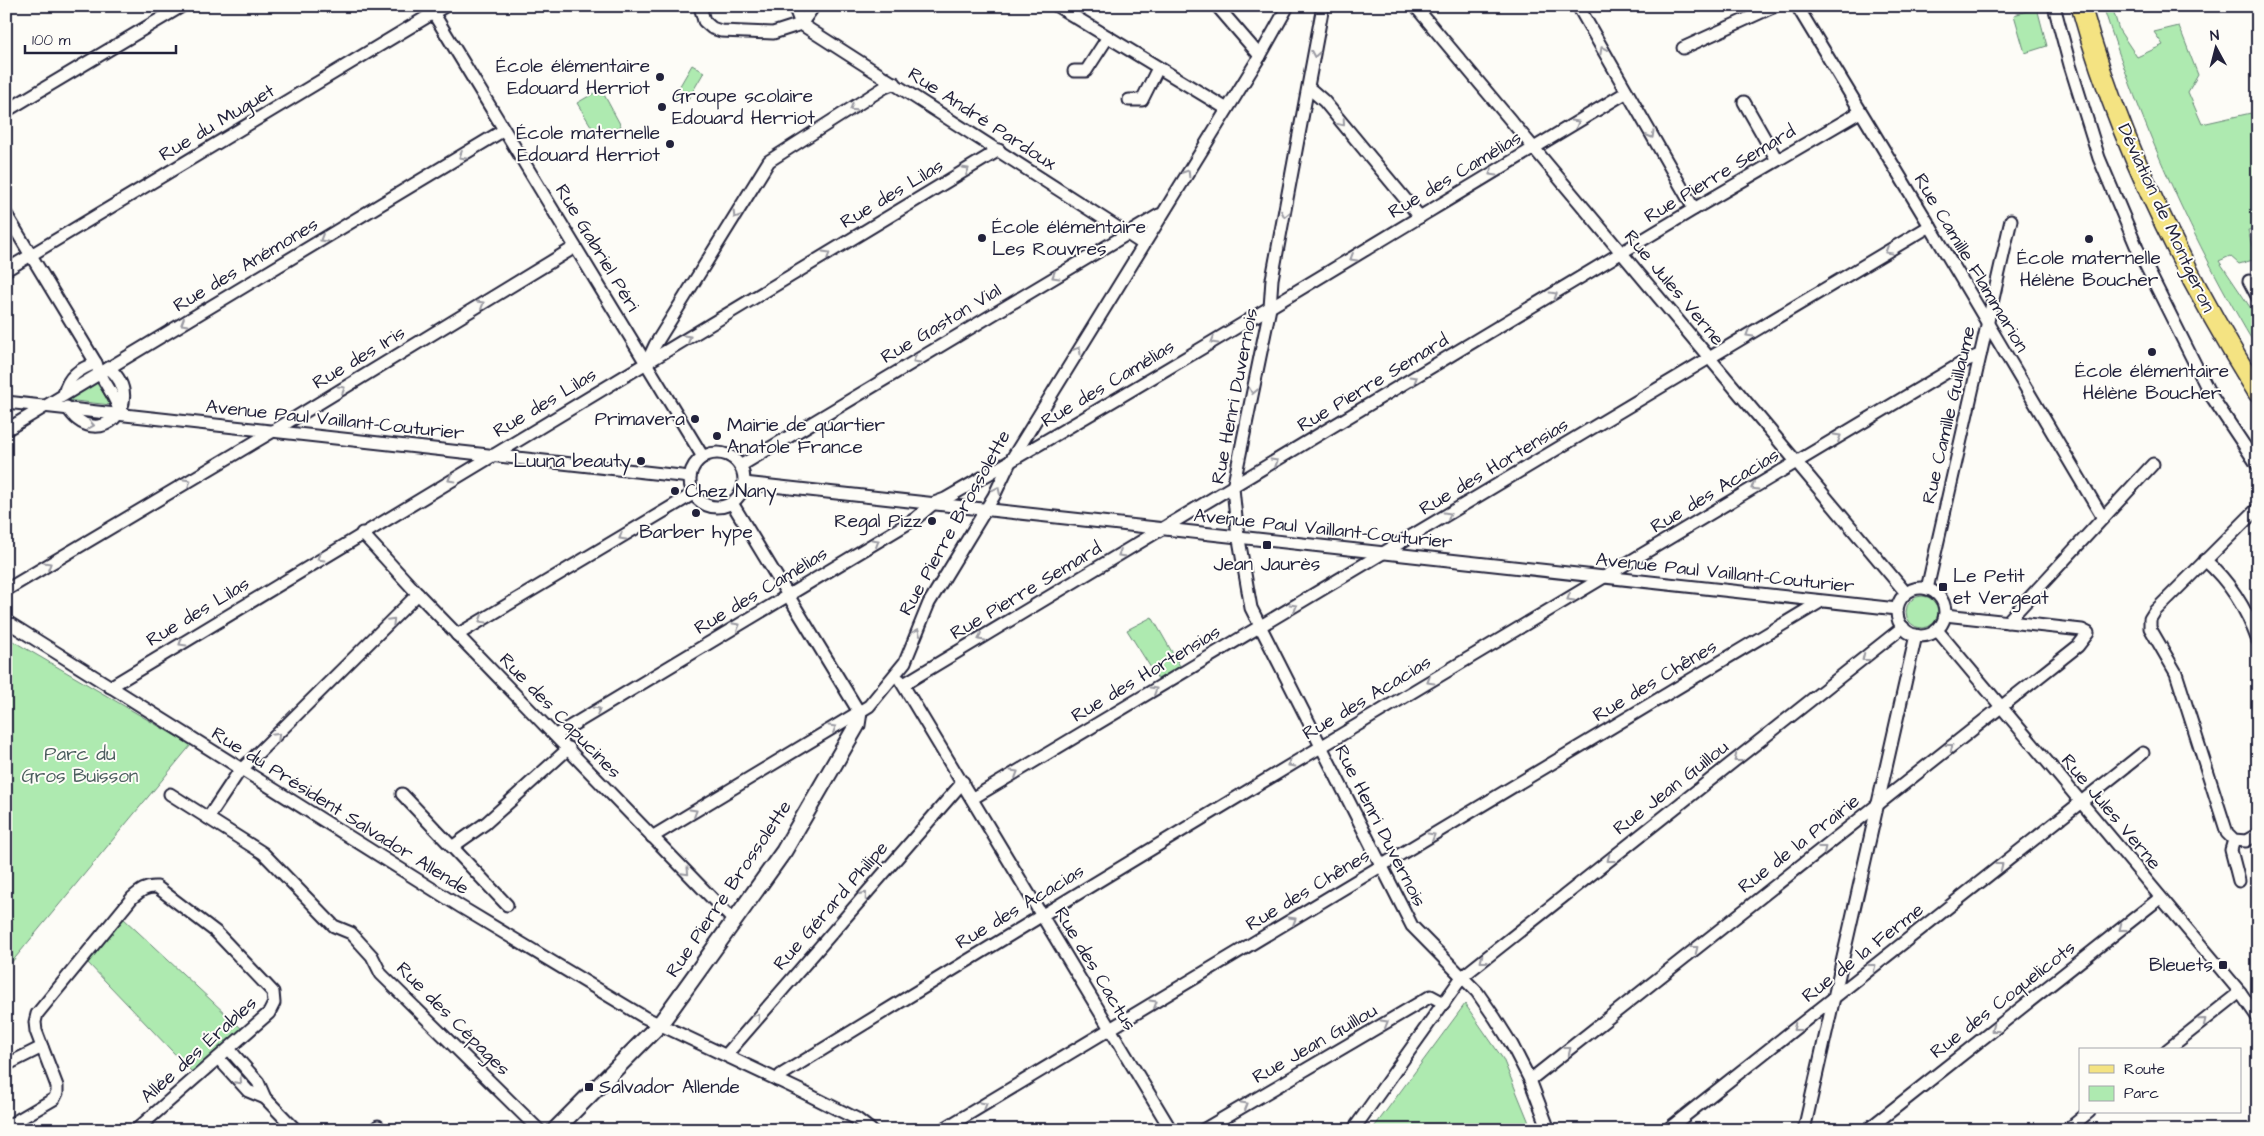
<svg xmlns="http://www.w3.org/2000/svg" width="2264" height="1136" font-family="'Architects Daughter',sans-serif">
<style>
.green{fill:#aeeab0;stroke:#688676}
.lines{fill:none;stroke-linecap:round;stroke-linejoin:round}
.minor-casing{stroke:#22223b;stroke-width:15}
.tertiary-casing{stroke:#22223b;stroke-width:19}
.primary-casing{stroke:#22223b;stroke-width:22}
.minor{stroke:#fdfcf7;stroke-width:11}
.tertiary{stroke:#fdfcf7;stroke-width:15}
.primary{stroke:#f4e382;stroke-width:19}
.oneway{stroke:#9a9aa2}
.poi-dot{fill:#22223b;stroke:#fdfcf7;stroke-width:2}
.labels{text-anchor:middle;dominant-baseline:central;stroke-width:4;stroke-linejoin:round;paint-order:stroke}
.poi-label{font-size:19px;fill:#22223b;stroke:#fdfcf7;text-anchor:end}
.street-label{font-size:19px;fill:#22223b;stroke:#fdfcf7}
.park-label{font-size:19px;fill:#4c5e5e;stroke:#fdfcf7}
</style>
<rect width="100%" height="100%" fill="#fdfcf7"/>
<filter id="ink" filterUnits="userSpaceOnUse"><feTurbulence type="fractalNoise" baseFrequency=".02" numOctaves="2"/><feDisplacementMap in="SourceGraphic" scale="10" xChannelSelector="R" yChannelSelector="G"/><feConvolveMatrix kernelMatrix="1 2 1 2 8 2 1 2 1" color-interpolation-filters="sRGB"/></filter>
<g filter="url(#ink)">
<!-- green -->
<g class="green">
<path d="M2103,6H2112L2119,30L2137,57L2163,45L2154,32L2179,26L2198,75L2188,92L2202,124L2251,113L2258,132V229L2248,230L2252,246H2258V271L2253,260L2239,264L2230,256L2219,261L2258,319V350C2192,241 2142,127 2103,6Z"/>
<polygon points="2037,8 2047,46 2025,53 2014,15"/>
<polygon points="692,65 704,72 686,103 674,96"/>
<polygon points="601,89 621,126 599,139 577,103"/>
<polygon points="96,382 111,405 66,400"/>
<circle cx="1922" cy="612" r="16"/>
<polygon points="1152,617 1180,666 1158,679 1127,630"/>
<polygon points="6,637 191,745 6,969"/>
<polygon points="123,918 242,1029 192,1072 87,962"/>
<polygon points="1465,1004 1503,1059 1532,1130 1372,1130"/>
</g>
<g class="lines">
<!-- minor casing -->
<g class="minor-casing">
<g id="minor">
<polyline points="429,6 703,457"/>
<polyline points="700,6 704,21 712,28 721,31 773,33 801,24"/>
<polyline points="794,6 801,24"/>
<polyline points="1057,6 1227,109"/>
<polyline points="1217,6 1260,56"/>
<polyline points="1323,6 1272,279 1270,308 1233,488 1237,528 1251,608 1412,926 1477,992 1495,1018 1512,1045 1530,1080 1549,1130"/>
<polyline points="1415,6 1906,593"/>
<polyline points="1578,6 1694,209"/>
<polyline points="1797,6 1930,226 2103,518"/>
<polyline points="2054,6 2070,65 2099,158 2137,248 2210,394 2258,466"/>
<polyline points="801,24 1143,244"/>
<polyline points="801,24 814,6"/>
<polyline points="1683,48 1775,6"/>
<polyline points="1074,71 1086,71 1108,37"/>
<polyline points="1309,88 1324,101 1420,217"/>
<polyline points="1129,100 1142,100 1158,68"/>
<polyline points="1744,102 1777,160"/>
<polyline points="6,111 182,6"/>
<path d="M6,214L96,363C101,381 117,396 120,414"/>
<polyline points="6,270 445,6"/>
<polyline points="2249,281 2258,298"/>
<polyline points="647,362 655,345 769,161 885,87 895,83"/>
<path d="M64,394C68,376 79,369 96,363"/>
<polyline points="6,402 690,477"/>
<path d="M67,407C95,454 150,404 109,368"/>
<polyline points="6,430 504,130"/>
<circle cx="717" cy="480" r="27"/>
<polyline points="740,466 1159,215"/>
<polyline points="744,483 1897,609"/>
<polyline points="732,503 859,712"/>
<polyline points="2258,508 2155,611 2150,619 2150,628 2176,673 2227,833 2234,840 2246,841 2258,834"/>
<polyline points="362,533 416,592 734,921"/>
<path d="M2205,560C2230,582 2247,610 2258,641"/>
<circle cx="1921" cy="612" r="24"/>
<polyline points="1927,589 2011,220"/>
<polyline points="6,590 275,430 575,247"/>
<polyline points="6,621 461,907 644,1017 799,1090 857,1119 871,1130"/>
<polyline points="2007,622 2153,464"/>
<polyline points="1937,630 2240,992 2258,1018"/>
<polyline points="457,635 693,494"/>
<polyline points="900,680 1171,1130"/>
<polyline points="904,684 1694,209 1860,112"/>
<polyline points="110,687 999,150"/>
<path d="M556,735L915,519L934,503L945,499C1175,367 1400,228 1627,92"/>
<polyline points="170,794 263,853 334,926 351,933 372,956 381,974 539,1130"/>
<polyline points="402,794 507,905"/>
<polyline points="973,798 1930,226"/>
<polyline points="208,818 238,773 418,594"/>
<polyline points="652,837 869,706 905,662 929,603 994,496 1010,462 1260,56 1288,6"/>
<polyline points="2234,840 2231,850 2239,881"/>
<polyline points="452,847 486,823 569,748"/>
<polyline points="229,1049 258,1082 265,1098 296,1130"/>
<polyline points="2167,1050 2240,992"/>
<polyline points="726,1055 963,782"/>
<polyline points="218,1058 248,1091 265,1098"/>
<polyline points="6,1065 42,1047"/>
<path d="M777,1080L781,1075C1174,833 1571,597 1967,360L1980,355"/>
<polyline points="1530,1080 2078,646 2088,633 2082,630 1945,615"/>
<path d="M6,1127L54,1099L57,1093V1086L36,1031L35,1022L37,1014L132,898C140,891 146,886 157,887L216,932L273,992L274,1003L269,1013L136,1130"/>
<polyline points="374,1130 378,1126"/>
<polyline points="942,1130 1820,602"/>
<polyline points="1203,1130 1431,996 1444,1003"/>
<polyline points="1353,1130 1462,977 1903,627"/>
<polyline points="1667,1130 2143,753"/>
<polyline points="1804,1130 1916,635"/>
<polyline points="1867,1130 2160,898"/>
<polyline points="2067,1130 2089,1112"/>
</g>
</g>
<!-- tertiary casing -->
<g class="tertiary-casing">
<polyline id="tertiary" points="555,1130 659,1025 668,1013 784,851 857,725 859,712"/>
</g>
<!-- primary casing -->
<g class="primary-casing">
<path id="primary" d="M2081,6C2119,143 2183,272 2258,393"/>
</g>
<!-- minor -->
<use href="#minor" class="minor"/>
<!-- tertiary -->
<use href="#tertiary" class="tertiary"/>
<!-- primary -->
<use href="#primary" class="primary"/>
</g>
<!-- one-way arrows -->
<defs><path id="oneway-chevron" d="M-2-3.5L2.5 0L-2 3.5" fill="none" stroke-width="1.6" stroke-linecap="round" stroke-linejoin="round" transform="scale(1.25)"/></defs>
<g class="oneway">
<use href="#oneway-chevron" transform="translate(1603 50) rotate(-120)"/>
<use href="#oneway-chevron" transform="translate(1315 54) rotate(100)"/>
<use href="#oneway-chevron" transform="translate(853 108) rotate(147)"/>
<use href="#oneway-chevron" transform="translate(1342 123) rotate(50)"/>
<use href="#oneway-chevron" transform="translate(1576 123) rotate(-31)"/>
<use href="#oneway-chevron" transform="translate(1651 135) rotate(60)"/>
<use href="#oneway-chevron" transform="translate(462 156) rotate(149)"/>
<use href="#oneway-chevron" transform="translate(966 170) rotate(-31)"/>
<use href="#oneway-chevron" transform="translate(1187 173) rotate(-58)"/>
<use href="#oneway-chevron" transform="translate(1492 173) rotate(149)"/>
<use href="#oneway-chevron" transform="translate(1285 214) rotate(101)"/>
<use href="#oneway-chevron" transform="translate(736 215) rotate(122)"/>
<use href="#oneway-chevron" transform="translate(323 239) rotate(149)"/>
<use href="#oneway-chevron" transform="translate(1888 251) rotate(149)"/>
<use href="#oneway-chevron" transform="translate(827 254) rotate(-31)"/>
<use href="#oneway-chevron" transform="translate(1353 258) rotate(149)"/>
<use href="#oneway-chevron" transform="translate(1055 276) rotate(149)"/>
<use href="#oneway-chevron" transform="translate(1554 295) rotate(-31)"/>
<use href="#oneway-chevron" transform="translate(481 304) rotate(-31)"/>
<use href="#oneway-chevron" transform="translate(184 323) rotate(149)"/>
<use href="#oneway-chevron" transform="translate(1749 334) rotate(149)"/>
<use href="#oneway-chevron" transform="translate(688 338) rotate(-31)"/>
<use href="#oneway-chevron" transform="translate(1214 341) rotate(149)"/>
<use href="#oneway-chevron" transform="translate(1078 350) rotate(-59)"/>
<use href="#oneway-chevron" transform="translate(916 360) rotate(149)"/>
<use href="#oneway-chevron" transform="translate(1414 379) rotate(-31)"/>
<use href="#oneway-chevron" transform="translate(342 389) rotate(-31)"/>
<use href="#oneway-chevron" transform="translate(1253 391) rotate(101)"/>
<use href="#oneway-chevron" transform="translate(91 425) rotate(8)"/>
<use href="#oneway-chevron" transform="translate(1838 437) rotate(-31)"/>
<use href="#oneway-chevron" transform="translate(1275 462) rotate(-31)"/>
<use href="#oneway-chevron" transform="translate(451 479) rotate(149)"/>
<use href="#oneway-chevron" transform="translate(188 482) rotate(-31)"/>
<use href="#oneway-chevron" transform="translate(1754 487) rotate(149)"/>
<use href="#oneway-chevron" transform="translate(997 490) rotate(-64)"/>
<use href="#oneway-chevron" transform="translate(1448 515) rotate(-31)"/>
<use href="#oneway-chevron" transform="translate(622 537) rotate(149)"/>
<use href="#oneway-chevron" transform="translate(876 542) rotate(-31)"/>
<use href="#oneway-chevron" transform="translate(1121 554) rotate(149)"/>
<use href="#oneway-chevron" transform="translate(320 558) rotate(149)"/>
<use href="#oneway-chevron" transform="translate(48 565) rotate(-31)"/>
<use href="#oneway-chevron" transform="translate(1570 598) rotate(149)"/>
<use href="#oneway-chevron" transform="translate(1294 607) rotate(-31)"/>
<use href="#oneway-chevron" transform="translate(482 620) rotate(149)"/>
<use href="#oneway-chevron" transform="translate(392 621) rotate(-45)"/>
<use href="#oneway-chevron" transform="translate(737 626) rotate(-31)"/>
<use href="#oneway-chevron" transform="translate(917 632) rotate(-67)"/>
<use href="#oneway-chevron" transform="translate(981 638) rotate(149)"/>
<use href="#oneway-chevron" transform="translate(182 643) rotate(149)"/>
<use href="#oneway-chevron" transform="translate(1865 658) rotate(142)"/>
<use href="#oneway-chevron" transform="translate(1430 681) rotate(149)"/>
<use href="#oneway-chevron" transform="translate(1154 690) rotate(-31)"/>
<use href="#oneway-chevron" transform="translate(597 710) rotate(-31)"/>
<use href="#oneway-chevron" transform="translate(833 728) rotate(-31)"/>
<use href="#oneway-chevron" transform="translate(277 736) rotate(-45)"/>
<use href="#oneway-chevron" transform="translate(1950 747) rotate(-38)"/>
<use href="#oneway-chevron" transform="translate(1737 759) rotate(142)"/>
<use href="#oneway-chevron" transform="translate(1291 764) rotate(149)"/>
<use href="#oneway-chevron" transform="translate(1015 773) rotate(-31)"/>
<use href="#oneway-chevron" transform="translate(694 812) rotate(-31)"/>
<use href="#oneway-chevron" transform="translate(1432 836) rotate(-31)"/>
<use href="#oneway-chevron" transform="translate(1823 849) rotate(-38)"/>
<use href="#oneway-chevron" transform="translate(1610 859) rotate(142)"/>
<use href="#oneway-chevron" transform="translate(2000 866) rotate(-38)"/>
<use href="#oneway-chevron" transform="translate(686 872) rotate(46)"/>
<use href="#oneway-chevron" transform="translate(864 895) rotate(-49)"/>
<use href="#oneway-chevron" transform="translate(1293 920) rotate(-31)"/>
<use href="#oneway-chevron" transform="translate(2122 928) rotate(142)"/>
<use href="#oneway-chevron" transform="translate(1695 949) rotate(-38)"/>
<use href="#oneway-chevron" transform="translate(1483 960) rotate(142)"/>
<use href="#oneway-chevron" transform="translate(1873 967) rotate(-38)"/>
<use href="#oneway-chevron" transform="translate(1154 1003) rotate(-31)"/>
<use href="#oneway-chevron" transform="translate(757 1017) rotate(-49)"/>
<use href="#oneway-chevron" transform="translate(2203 1021) rotate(-39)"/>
<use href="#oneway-chevron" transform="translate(1385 1023) rotate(-30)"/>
<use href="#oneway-chevron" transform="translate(1796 1028) rotate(142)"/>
<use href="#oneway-chevron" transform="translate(1994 1029) rotate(142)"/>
<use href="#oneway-chevron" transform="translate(1568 1050) rotate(-38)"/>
<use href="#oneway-chevron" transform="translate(239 1081) rotate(47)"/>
<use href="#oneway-chevron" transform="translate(984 1105) rotate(-31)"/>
<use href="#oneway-chevron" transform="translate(1245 1105) rotate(-30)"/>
</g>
</g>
<!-- markers -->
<g class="poi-dot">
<circle cx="660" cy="77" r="5"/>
<circle cx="662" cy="107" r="5"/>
<circle cx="670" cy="144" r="5"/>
<circle cx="982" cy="238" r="5"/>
<circle cx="2089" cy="239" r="5"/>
<circle cx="2152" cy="352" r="5"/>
<circle cx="695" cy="419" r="5"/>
<circle cx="717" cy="436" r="5"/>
<circle cx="641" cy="461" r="5"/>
<circle cx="675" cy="491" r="5"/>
<circle cx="696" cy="513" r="5"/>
<circle cx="932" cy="521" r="5"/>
<rect x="1262" y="540" width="10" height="10" rx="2.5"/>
<rect x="1938" y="582" width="10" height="10" rx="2.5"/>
<rect x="2218" y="960" width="10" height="10" rx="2.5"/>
<rect x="584" y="1082" width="10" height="10" rx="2.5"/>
</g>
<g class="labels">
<!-- poi labels -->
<g class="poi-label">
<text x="650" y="66">École élémentaire<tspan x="650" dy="22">Edouard Herriot</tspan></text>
<text x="672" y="96" text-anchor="start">Groupe scolaire<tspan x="672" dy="22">Edouard Herriot</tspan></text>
<text x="660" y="133">École maternelle<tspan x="660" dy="22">Edouard Herriot</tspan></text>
<text x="992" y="227" text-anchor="start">École élémentaire<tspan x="992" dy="22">Les Rouvres</tspan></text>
<text x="2089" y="258" text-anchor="middle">École maternelle<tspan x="2089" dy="22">Hélène Boucher</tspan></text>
<text x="2152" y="371" text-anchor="middle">École élémentaire<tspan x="2152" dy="22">Hélène Boucher</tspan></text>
<text x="685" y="419">Primavera</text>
<text x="727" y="425" text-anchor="start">Mairie de quartier<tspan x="727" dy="22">Anatole France</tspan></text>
<text x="631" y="461">Luuna beauty</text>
<text x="685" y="491" text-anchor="start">Chez Nany</text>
<text x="922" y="521">Regal Pizz</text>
<text x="696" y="532" text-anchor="middle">Barber hype</text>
<text x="1267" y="564" text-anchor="middle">Jean Jaurès</text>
<text x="1953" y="576" text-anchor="start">Le Petit<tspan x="1953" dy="22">et Vergeat</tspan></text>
<text x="2213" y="965">Bleuets</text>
<text x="599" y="1087" text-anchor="start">Salvador Allende</text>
</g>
<!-- street labels -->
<g class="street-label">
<text transform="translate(982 119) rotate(33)">Rue André Pardoux</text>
<text transform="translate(217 123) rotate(-31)">Rue du Muguet</text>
<text transform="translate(1720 174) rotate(-31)">Rue Pierre Semard</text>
<text transform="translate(1455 175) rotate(-31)">Rue des Camélias</text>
<text transform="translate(892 194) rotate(-31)">Rue des Lilas</text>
<text transform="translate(2166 218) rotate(65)">Déviation de Montgeron</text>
<text transform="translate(597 248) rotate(59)">Rue Gabriel Péri</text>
<text transform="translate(1971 263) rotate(59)">Rue Camille Flammarion</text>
<text transform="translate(246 265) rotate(-31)">Rue des Anémones</text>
<text transform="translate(1674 288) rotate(50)">Rue Jules Verne</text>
<text transform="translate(941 324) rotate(-31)">Rue Gaston Vial</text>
<text transform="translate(359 358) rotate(-31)">Rue des Iris</text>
<text transform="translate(1373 383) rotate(-31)">Rue Pierre Semard</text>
<text transform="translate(1108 384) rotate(-31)">Rue des Camélias</text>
<text transform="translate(1235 396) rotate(-79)">Rue Henri Duvernois</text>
<text transform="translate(545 403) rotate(-31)">Rue des Lilas</text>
<text transform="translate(1949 415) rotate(-77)">Rue Camille Guillaume</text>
<text transform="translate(335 420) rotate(6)">Avenue Paul Vaillant-Couturier</text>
<text transform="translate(1494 467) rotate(-31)">Rue des Hortensias</text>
<text transform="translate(1715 491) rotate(-31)">Rue des Acacias</text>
<text transform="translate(955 523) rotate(-61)">Rue Pierre Brossolette</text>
<text transform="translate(1323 529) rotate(6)">Avenue Paul Vaillant-Couturier</text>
<text transform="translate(1725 573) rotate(6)">Avenue Paul Vaillant-Couturier</text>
<text transform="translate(761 591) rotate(-31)">Rue des Camélias</text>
<text transform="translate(1026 591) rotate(-31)">Rue Pierre Semard</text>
<text transform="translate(198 612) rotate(-31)">Rue des Lilas</text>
<text transform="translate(1146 674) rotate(-31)">Rue des Hortensias</text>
<text transform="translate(1655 681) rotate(-31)">Rue des Chênes</text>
<text transform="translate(1367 698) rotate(-31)">Rue des Acacias</text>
<text transform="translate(560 716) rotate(46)">Rue des Capucines</text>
<text transform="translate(1671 788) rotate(-38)">Rue Jean Guillou</text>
<text transform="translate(340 811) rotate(32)">Rue du Président Salvador Allende</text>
<text transform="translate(2111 812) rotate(50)">Rue Jules Verne</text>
<text transform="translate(1380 826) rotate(63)">Rue Henri Duvernois</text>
<text transform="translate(1799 844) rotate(-38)">Rue de la Prairie</text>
<text transform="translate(729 889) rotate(-56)">Rue Pierre Brossolette</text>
<text transform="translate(1308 890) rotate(-31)">Rue des Chênes</text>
<text transform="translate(831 906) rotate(-49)">Rue Gérard Philipe</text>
<text transform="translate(1020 907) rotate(-31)">Rue des Acacias</text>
<text transform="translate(1863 953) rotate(-38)">Rue de la Ferme</text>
<text transform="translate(1095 969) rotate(59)">Rue des Cactus</text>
<text transform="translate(2003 1000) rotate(-38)">Rue des Coquelicots</text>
<text transform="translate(453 1019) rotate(45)">Rue des Cépages</text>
<text transform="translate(1315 1044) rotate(-30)">Rue Jean Guillou</text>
<text transform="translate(199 1050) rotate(-42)">Allée des Érables</text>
</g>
<!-- park labels -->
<g class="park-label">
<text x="80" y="754">Parc du<tspan x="80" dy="22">Gros Buisson</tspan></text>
</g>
</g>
<!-- margin -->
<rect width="2264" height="1136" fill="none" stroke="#fdfcf7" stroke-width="25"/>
<rect x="12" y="12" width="2239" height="1111" fill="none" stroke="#22223b" stroke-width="2" filter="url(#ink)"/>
<!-- legend -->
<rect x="2079" y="1048" width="162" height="65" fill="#fdfcf7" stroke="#a5a5ac"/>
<rect x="2089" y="1065" width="25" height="8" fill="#f4e382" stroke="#a5a5ac"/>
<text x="2124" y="1074" font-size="15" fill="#22223b">Route</text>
<rect x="2089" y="1086" width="25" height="15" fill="#aeeab0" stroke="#a5a5ac"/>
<text x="2124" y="1098" font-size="15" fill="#22223b">Parc</text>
<!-- north arrow -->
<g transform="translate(2216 48) rotate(353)" stroke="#fdfcf7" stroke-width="4" paint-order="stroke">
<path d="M0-4L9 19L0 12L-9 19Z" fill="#22223b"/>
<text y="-8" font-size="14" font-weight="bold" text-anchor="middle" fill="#22223b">N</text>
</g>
<!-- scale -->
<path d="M25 45v8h151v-8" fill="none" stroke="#22223b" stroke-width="2.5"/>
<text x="32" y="45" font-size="15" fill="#22223b" stroke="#fdfcf7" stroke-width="4" paint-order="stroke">100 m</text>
</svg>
